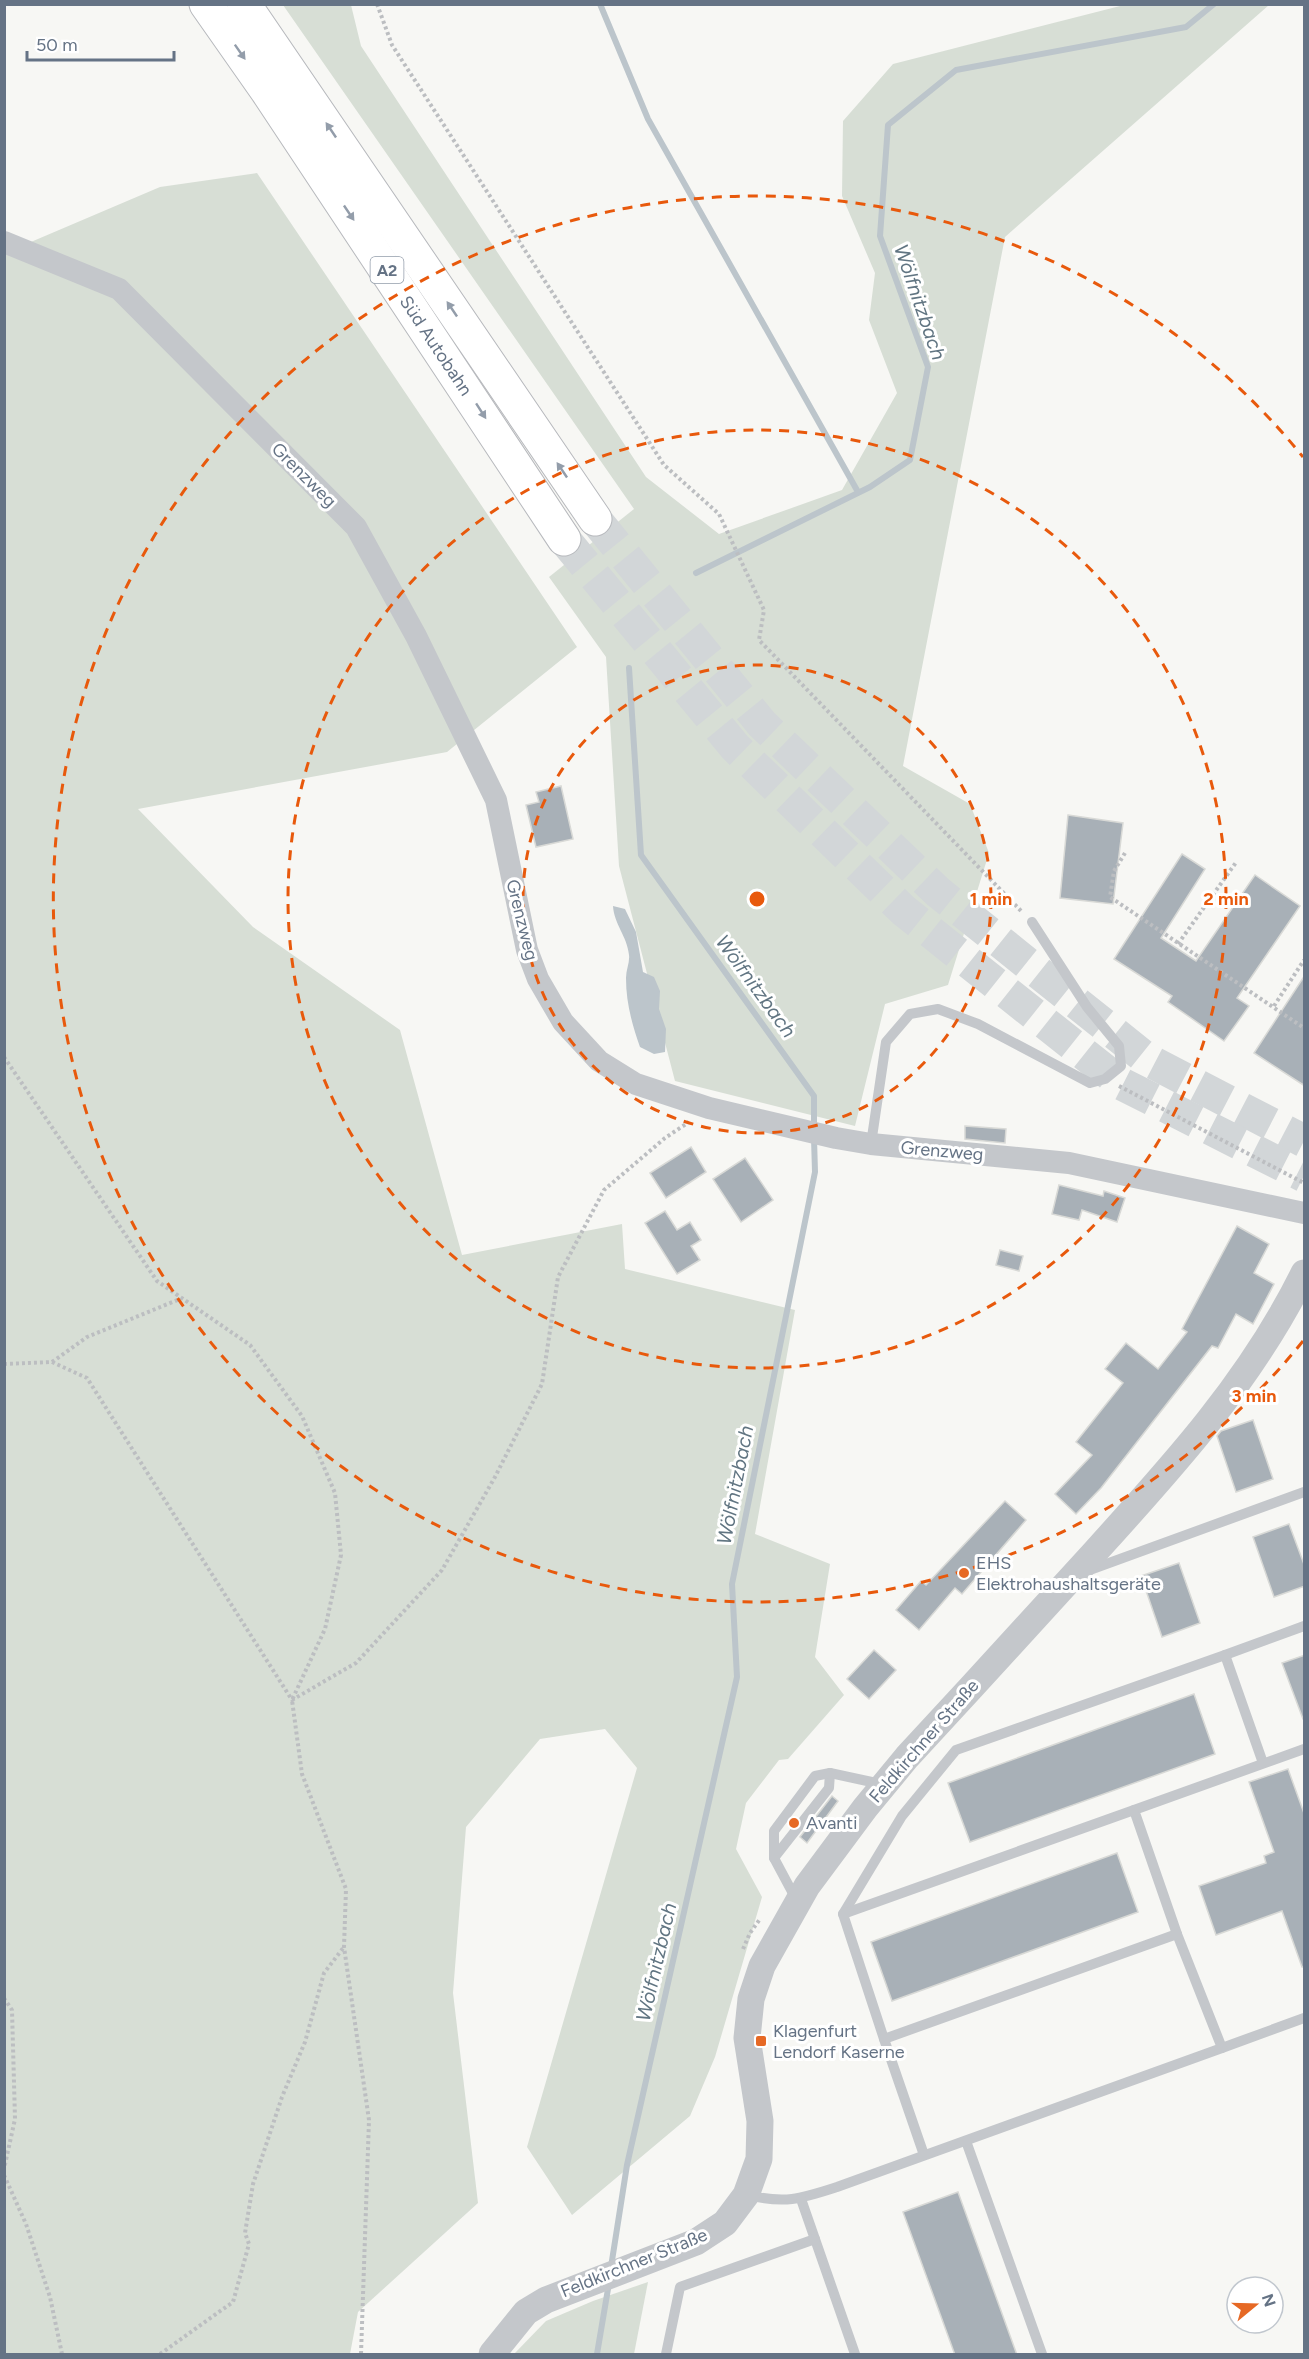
<svg xmlns="http://www.w3.org/2000/svg" width="1309" height="2359" font-family="Figtree,sans-serif">
<style>
.green{fill:#d7ded5}
.water{fill:#bcc5cb}
.lines{fill:none;stroke-linecap:round;stroke-linejoin:round}
.stream{stroke:#bcc5cb;stroke-width:6}
.building{fill:#a8b0b7;stroke:#d8d9d6;stroke-width:1.5}
.motorway-tunnel{stroke:#d2d6d8;stroke-width:33;stroke-dasharray:33 16;stroke-linecap:butt}
.motorway-casing{stroke:#b7b9bd;stroke-width:35}
.path{stroke:#bcbec1;stroke-width:4;stroke-dasharray:3 3;stroke-linecap:butt}
.service{stroke:#c4c7cb;stroke-width:10}
.minor{stroke:#c4c7cb;stroke-width:22}
.tertiary{stroke:#c4c7cb;stroke-width:27}
.motorway{stroke:#fff;stroke-width:33}
.oneway{fill:#939daa}
.ring{fill:none;stroke:#e8590c;stroke-width:3;stroke-dasharray:10 8}
.poi-dot{fill:#e66925;stroke:#fff;stroke-width:2}
.labels{text-anchor:middle;dominant-baseline:central;stroke-width:6;stroke-linejoin:round;paint-order:stroke}
.shield{fill:#fff;stroke:#939daa;stroke-width:1.5}
.shield-label{font-size:16px;font-weight:bold;fill:#657385}
.street-label{font-size:18px;fill:#657385;stroke:#fff}
.poi-label{font-size:18px;fill:#657385;stroke:#fff;text-anchor:start}
.water-label{font-size:20px;font-style:italic;fill:#617582;stroke:#fff}
.centre{fill:#e8590c;stroke:#fff;stroke-width:3}
.ring-label{font-size:18px;text-anchor:middle;font-weight:bold;fill:#e8590c;stroke:#fff;stroke-width:6;stroke-linejoin:round;paint-order:stroke}
</style>
<rect width="100%" height="100%" fill="#f7f7f4"/>
<!-- green -->
<g class="green">
<polygon points="283,5 351,5 361,46 646,477 719,534 842,490 897,393 869,320 875,273 842,196 843,121 893,64 1124,5 1269,5 1005,237 903,766 970,804 989,853 948,985 885,1004 855,1126 675,1081 619,866 606,657 549,577 634,509"/>
<polygon points="257,173 577,647 447,752 138,809 253,927 400,1030 462,1255 622,1224 625,1269 795,1310 755,1534 830,1564 815,1657 844,1695 788,1759 779,1760 746,1803 736,1849 762,1897 715,2057 690,2116 572,2215 527,2147 637,1768 605,1729 540,1739 466,1827 453,1993 478,2203 358,2312 350,2354 5,2354 5,253 160,187"/>
<polygon points="648,2282 634,2354 514,2354 546,2321 593,2301"/>
</g>
<!-- water -->
<path class="water" d="M613,906L625,909L636,932L643,972L654,977L660,991L659,1009L666,1029L665,1052L654,1054L640,1047C632,1024 626,1003 626,978C626,970 630,962 629,955C627,936 614,924 613,906Z"/>
<g class="lines">
<!-- stream -->
<g class="stream">
<polyline points="600,4 648,119 858,492"/>
<polyline points="696,573 870,487 910,460 928,367 880,236 888,125 956,70 1186,27 1214,4"/>
<polyline points="629,668 641,855 814,1096 814,1128"/>
<polyline points="611,2267 627,2165 737,1677 732,1584 815,1172 814,1138"/>
<polyline points="597,2354 609,2283"/>
</g>
</g>
<!-- building -->
<g class="building">
<polygon points="561,786 573,839 536,847 526,805 539,802 536,792"/>
<polygon points="1068,815 1123,823 1113,904 1060,898"/>
<polygon points="1182,854 1205,869 1161,938 1196,961 1255,875 1300,906 1237,998 1249,1006 1224,1041 1168,1002 1172,996 1114,959"/>
<polygon points="1305,975 1305,1086 1254,1053"/>
<polygon points="965,1126 1006,1129 1005,1143 965,1139"/>
<polygon points="691,1147 706,1172 666,1198 650,1173"/>
<polygon points="745,1158 773,1200 741,1222 713,1179"/>
<polygon points="1059,1185 1103,1196 1104,1191 1125,1198 1117,1222 1082,1210 1079,1220 1052,1214"/>
<polygon points="665,1211 677,1230 690,1222 701,1240 691,1246 700,1260 677,1274 645,1223"/>
<polygon points="1237,1226 1269,1244 1254,1273 1274,1284 1253,1324 1236,1314 1218,1348 1212,1346 1101,1488 1076,1514 1055,1494 1092,1455 1076,1442 1123,1383 1105,1369 1126,1343 1158,1369 1187,1332 1182,1329"/>
<polygon points="1000,1250 1023,1256 1019,1271 996,1265"/>
<polygon points="1253,1420 1273,1479 1236,1492 1217,1436 1221,1431"/>
<polygon points="1005,1501 1026,1520 962,1594 955,1588 919,1630 896,1610 921,1581 926,1585"/>
<polygon points="1289,1524 1305,1567 1305,1586 1274,1597 1253,1537"/>
<polygon points="1179,1563 1200,1623 1162,1637 1141,1576"/>
<polygon points="874,1650 896,1670 869,1699 847,1679"/>
<polygon points="1305,1655 1305,1719 1303,1719 1282,1663"/>
<polygon points="1194,1694 1215,1754 970,1842 948,1783"/>
<polygon points="1288,1769 1305,1816 1305,1967 1302,1967 1282,1911 1216,1935 1199,1886 1266,1863 1264,1856 1274,1852 1249,1782"/>
<polygon points="832,1796 838,1801 807,1843 800,1837"/>
<polygon points="1117,1853 1138,1912 892,2001 871,1942"/>
<polygon points="958,2192 1017,2355 955,2355 903,2212"/>
</g>
<g class="lines">
<!-- motorway-tunnel -->
<g class="motorway-tunnel">
<polyline points="595,519 762,724 938,892 1148,1060 1304,1141"/>
<polyline points="564,539 735,747 903,910 1122,1084 1304,1176"/>
</g>
<!-- motorway casing -->
<g class="motorway-casing">
<g id="motorway">
<path id="s1" d="M206,4L267,91L564,539"/>
<polyline points="244,4 595,519"/>
</g>
</g>
<!-- path -->
<g class="path">
<polyline points="377,4 392,45 664,465 719,514 764,610 759,640 1023,913"/>
<polyline points="1125,853 1114,871 1110,897 1304,1028"/>
<polyline points="1178,944 1237,861"/>
<polyline points="1274,1006 1304,960"/>
<polyline points="4,1057 157,1281 250,1345 302,1416 335,1493 341,1555 325,1629 292,1700 302,1774 346,1889 344,1947 369,2120 361,2354"/>
<polyline points="1119,1086 1304,1183"/>
<polyline points="52,1362 87,1337 180,1299"/>
<polyline points="4,1364 52,1362 87,1378 292,1700 356,1663 442,1570 495,1477 542,1384 558,1277 604,1190 665,1138 689,1122"/>
<polyline points="743,1949 750,1933 760,1919"/>
<polyline points="4,1998 12,2010 15,2119 4,2169"/>
<polyline points="4,2175 26,2224 50,2297 62,2354"/>
<polyline points="160,2354 233,2302 249,2244 245,2233 253,2184 282,2097 305,2042 324,1973 344,1947"/>
</g>
<!-- service -->
<g class="service">
<polyline points="871,1144 886,1042 910,1014 938,1009 978,1024 1090,1083 1105,1079 1121,1066 1119,1046 1087,1007 1032,922"/>
<polyline points="1087,1571 1304,1492"/>
<polyline points="1225,1655 1304,1626"/>
<polyline points="774,1858 829,1788 830,1773"/>
<polyline points="797,1901 774,1858 774,1831 815,1776 830,1773 881,1784"/>
<polyline points="843,1914 902,1816 956,1750 1225,1655 1263,1763"/>
<polyline points="1177,1934 1134,1810 1304,1749"/>
<polyline points="884,2039 843,1914 1134,1810"/>
<polyline points="1222,2048 1304,2018"/>
<polyline points="966,2141 1042,2354"/>
<path d="M747,2195C786,2204 800,2199 837,2187L1222,2048L1177,1934L884,2039L924,2155"/>
<polyline points="801,2199 855,2354"/>
<polyline points="666,2354 680,2287 815,2239"/>
</g>
<!-- minor -->
<polyline class="minor" points="4,242 119,289 356,527 416,636 496,800 527,950 538,979 563,1022 599,1061 636,1084 709,1108 836,1138 871,1144 1069,1163 1304,1213"/>
<!-- tertiary -->
<path class="tertiary" d="M492,2354L526,2312L546,2300L696,2242L725,2223L746,2195L759,2159L760,2121L747,2038L751,1999L762,1966L807,1886L865,1808L907,1757C970,1689 1033,1620 1095,1552C1174,1465 1252,1379 1304,1273"/>
<!-- motorway -->
<use href="#motorway" class="motorway"/>
</g>
<!-- one-way arrows -->
<defs><path id="oneway-solid" d="M-6-.8H1V-3.2L6.5 0L1 3.2V.8H-6Z" transform="scale(1.5)"/></defs>
<g class="oneway">
<use href="#oneway-solid" transform="translate(240 52) rotate(55)"/>
<use href="#oneway-solid" transform="translate(331 130) rotate(-124)"/>
<use href="#oneway-solid" transform="translate(349 213) rotate(56)"/>
<use href="#oneway-solid" transform="translate(452 309) rotate(-124)"/>
<use href="#oneway-solid" transform="translate(481 411) rotate(57)"/>
<use href="#oneway-solid" transform="translate(562 470) rotate(-124)"/>
</g>
<!-- distance rings -->
<g class="ring">
<circle cx="757" cy="899" r="234"/>
<circle cx="757" cy="899" r="469"/>
<path d="M1303 1341A703 703 0 1 1 1303 457"/>
</g>
<!-- markers -->
<g class="poi-dot">
<circle cx="964" cy="1573" r="6"/>
<circle cx="794" cy="1823" r="6"/>
<rect x="755" y="2035" width="12" height="12" rx="3"/>
</g>
<g class="labels">
<!-- shield labels -->
<rect class="shield" x="370.5" y="257" width="33" height="26" rx="4.5"/>
<g class="shield-label">
<text x="387" y="270">A2</text>
</g>
<!-- street labels -->
<g class="street-label">
<text stroke="none"><textPath href="#s1" startOffset="412">Süd Autobahn</textPath></text>
<text transform="translate(304 475) rotate(45)">Grenzweg</text>
<text transform="translate(522 920) rotate(76)">Grenzweg</text>
<text transform="translate(942 1151) rotate(5)">Grenzweg</text>
<text transform="translate(924 1741) rotate(-49)">Feldkirchner Straße</text>
<text transform="translate(634 2263) rotate(-22)">Feldkirchner Straße</text>
</g>
<!-- poi labels -->
<g class="poi-label">
<text x="976" y="1563">EHS<tspan x="976" dy="21">Elektrohaushaltsgeräte</tspan></text>
<text x="806" y="1823">Avanti</text>
<text x="773" y="2031">Klagenfurt<tspan x="773" dy="21">Lendorf Kaserne</tspan></text>
</g>
<!-- water labels -->
<g class="water-label">
<text transform="translate(920 302) rotate(71)">Wölfnitzbach</text>
<text transform="translate(756 986) rotate(54)">Wölfnitzbach</text>
<text transform="translate(735 1485) rotate(-79)">Wölfnitzbach</text>
<text transform="translate(656 1962) rotate(-77)">Wölfnitzbach</text>
</g>
</g>
<circle cx="757" cy="899" r="9" class="centre"/>
<g class="ring-label">
<text x="991" y="905">1 min</text>
<text x="1226" y="905">2 min</text>
<text x="1254" y="1402">3 min</text>
</g>
<!-- border -->
<rect width="1309" height="2359" fill="none" stroke="#657385" stroke-width="12"/>
<!-- north arrow -->
<g transform="translate(1255 2305) rotate(71)"><circle r="28" fill="#ffffff" stroke="#c1c7ce" stroke-width="1.5"/>
<path d="M0-4.5L10 22L0 15L-10 22Z" fill="#e66925"/>
<text y="-9" font-size="16" font-weight="bold" text-anchor="middle" fill="#657385">N</text>
</g>
<!-- scale -->
<path d="M27 51v9h147v-9" fill="none" stroke="#657385" stroke-width="3"/>
<text x="36" y="51" font-size="18" fill="#657385" stroke="#ffffff" stroke-width="4.5" paint-order="stroke">50 m</text>
</svg>
